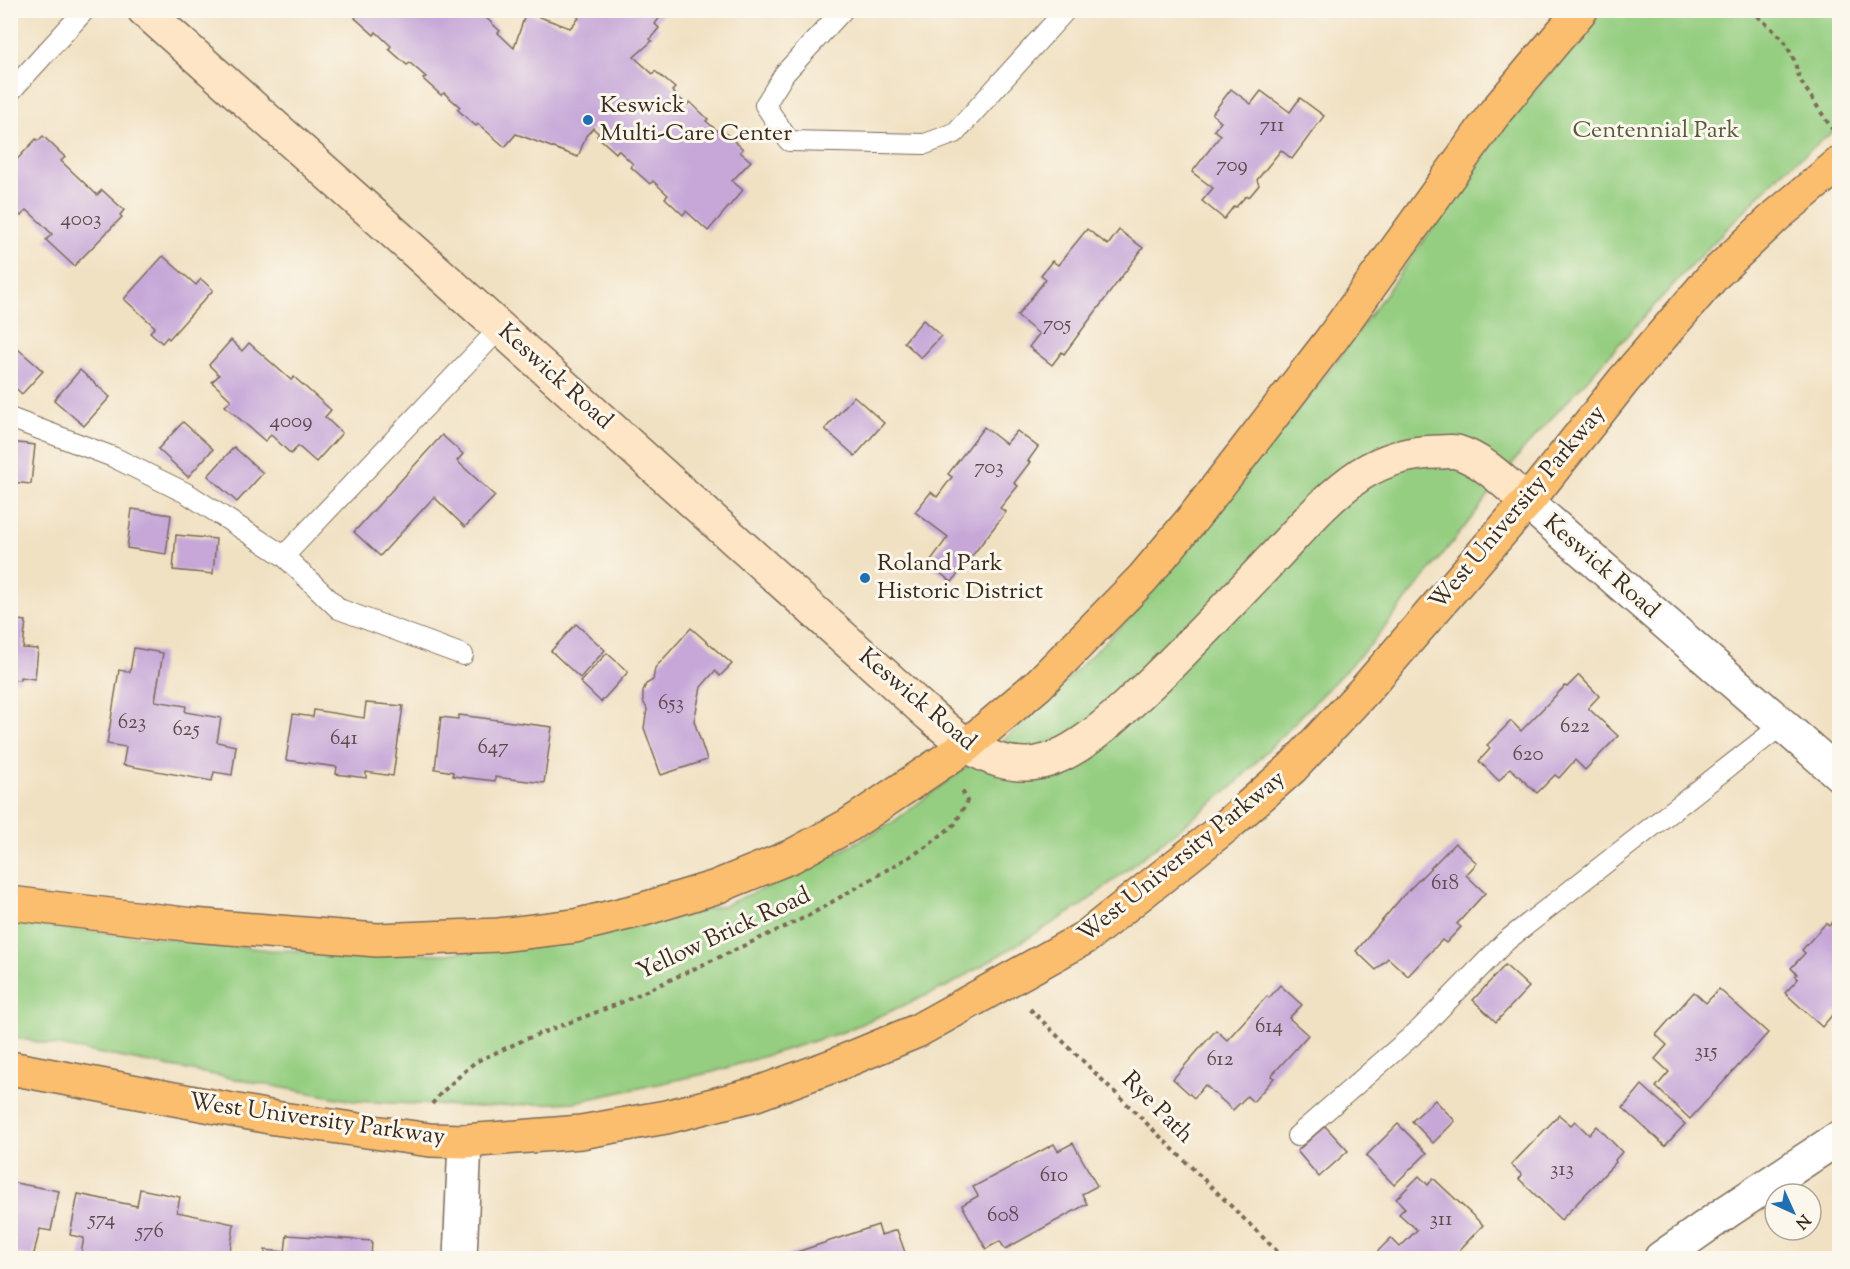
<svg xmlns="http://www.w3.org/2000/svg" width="1850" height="1269" font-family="'Sorts Mill Goudy',serif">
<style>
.green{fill:#95ce81;stroke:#687c50;stroke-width:1.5}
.building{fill:#c6a7d8}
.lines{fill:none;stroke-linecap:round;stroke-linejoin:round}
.lane-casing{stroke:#7b6a58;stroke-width:22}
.street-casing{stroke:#7b6a58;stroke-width:36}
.secondary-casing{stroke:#7b6a58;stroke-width:36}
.primary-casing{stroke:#7b6a58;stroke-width:36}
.path{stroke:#7b6a58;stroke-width:4;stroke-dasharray:4.5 4.5;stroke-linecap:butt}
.lane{stroke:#fff;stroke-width:20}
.street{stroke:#fff;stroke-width:33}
.secondary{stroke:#fde5c5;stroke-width:33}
.primary{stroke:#fbbe6e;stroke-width:33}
.poi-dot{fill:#1f6fb2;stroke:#fbf7ec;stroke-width:2}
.labels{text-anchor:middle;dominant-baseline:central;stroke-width:6;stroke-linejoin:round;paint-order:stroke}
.number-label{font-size:21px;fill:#5e494c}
.poi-label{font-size:24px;fill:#3b2a1e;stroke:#fbf7ec;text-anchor:start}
.park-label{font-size:24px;fill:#565b3c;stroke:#fbf7ec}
.street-label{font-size:24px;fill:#3b2a1e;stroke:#fbf7ec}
</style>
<rect width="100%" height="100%" fill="#fbf7ec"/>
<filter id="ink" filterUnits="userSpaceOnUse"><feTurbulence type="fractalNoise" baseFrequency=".0167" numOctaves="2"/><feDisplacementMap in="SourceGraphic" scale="12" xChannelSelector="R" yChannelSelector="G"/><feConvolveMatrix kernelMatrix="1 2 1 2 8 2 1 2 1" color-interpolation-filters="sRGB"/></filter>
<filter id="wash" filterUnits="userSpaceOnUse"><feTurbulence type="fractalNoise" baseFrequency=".008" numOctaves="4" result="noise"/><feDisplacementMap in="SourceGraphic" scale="24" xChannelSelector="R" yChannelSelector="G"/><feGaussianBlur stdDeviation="1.35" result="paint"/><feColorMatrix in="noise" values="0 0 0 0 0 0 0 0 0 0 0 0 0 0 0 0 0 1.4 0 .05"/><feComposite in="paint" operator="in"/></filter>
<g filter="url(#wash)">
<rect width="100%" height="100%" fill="#f1e1c3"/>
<!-- green -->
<polygon class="green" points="1603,11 1839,11 1839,127 1782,172 1682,275 1522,451 1467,524 1372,643 1231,788 1081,906 950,985 843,1032 713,1072 575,1102 480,1107 354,1101 11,1037 11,922 270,950 446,954 615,931 725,905 809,869 893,822 1017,729 1137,610 1340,357 1512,117"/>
<g id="blocks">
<!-- building -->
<g class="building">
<polygon points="352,10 473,10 479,16 482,14 500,31 498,33 514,48 526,12 570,28 579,18 575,14 578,10 665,10 655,24 659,28 650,39 652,41 634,57 653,74 655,71 675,88 672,91 687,105 690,102 708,119 706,121 722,135 724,132 743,149 740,152 751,161 732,181 743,190 708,231 686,211 683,215 665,198 668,195 653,181 650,184 631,167 633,164 618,150 616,153 597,136 599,134 593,128 586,136 578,157 516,134 505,147 478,124 476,126 457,109 460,107 444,93 441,95 423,79 426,77 410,63 407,65 389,49 391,46 376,32 374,35 355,18 357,15"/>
<polygon points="1231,89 1251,104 1261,91 1290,112 1300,98 1324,116 1292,159 1281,150 1257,180 1259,185 1250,196 1245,197 1236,207 1234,206 1224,219 1202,201 1213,188 1192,172 1221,135 1214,130 1221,122 1212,114"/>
<polygon points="43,136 65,157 61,161 97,195 102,190 124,210 120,215 122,217 74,266 46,240 52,234 40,222 27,210 21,216 10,207 10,167 36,139 38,141"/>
<polygon points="1087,229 1108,245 1119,230 1143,248 1064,354 1062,352 1052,365 1029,347 1039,334 1017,316 1046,279 1041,275 1052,261 1058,265"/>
<polygon points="163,256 196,285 201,279 213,290 169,339 167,337 162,343 150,332 155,327 124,299"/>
<polygon points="923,320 941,336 921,358 904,342"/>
<polygon points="231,340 242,351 249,343 291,380 294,377 331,410 325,417 342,433 316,462 298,446 291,454 271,435 265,441 225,406 231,400 212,382 219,375 209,365"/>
<polygon points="10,342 43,371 22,394 10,383"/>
<polygon points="80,370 110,397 84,426 54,400"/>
<polygon points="854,396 884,423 855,456 825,429"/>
<polygon points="183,422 213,449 188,477 158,449"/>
<polygon points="984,427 1006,444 1017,431 1038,447 1028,461 1030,462 1014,483 1018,486 1000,508 1006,512 952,582 928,564 948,537 915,512 931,492 937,497 952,477 948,474"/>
<polygon points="442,435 463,454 457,461 495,496 465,527 434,497 380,556 354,532"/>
<polygon points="10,442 35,445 31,484 10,482"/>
<polygon points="234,447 263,473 237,502 208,476"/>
<polygon points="132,509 171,515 166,554 127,548"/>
<polygon points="176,535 216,539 213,574 173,570"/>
<polygon points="10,619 26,621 23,648 38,649 35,679 20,677 20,680 10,679"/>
<polygon points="576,624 605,650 580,678 551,651"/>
<polygon points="691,628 732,664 720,676 715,671 701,687 694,721 707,760 661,775 644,728 647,709 643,701 643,691 646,684 653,680 655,668"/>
<polygon points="134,648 163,653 155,701 186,706 185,712 221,718 217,742 236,746 232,775 214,772 212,781 123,765 126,747 107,744 119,670 130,672"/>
<polygon points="607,653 628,672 601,702 580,682"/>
<polygon points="1579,675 1599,696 1588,708 1618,736 1585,770 1575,760 1559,778 1555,775 1537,793 1510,768 1499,781 1479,761 1490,749 1487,745 1511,721 1521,731 1565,686 1567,687"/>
<polygon points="366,703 403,706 393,776 366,772 366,778 336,774 337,767 286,760 293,714 313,717 314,710 364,718"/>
<polygon points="459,715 552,727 544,783 495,777 495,781 453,776 453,772 435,769 441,717 458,719"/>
<polygon points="1455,843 1477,863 1466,875 1485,893 1457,924 1461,927 1446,943 1442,940 1408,976 1388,958 1376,970 1356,951 1402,897"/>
<polygon points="1840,914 1840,1011 1837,1013 1835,1012 1822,1027 1785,993 1798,979 1795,976 1797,974 1791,968 1805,953 1802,950 1826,923 1829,926"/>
<polygon points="1505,965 1529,987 1496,1022 1473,1000"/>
<polygon points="1280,985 1302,1005 1289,1018 1308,1035 1271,1076 1274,1078 1253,1102 1247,1096 1233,1110 1205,1085 1194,1098 1173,1079 1216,1030 1227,1040 1267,996 1269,998"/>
<polygon points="1719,989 1768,1033 1690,1119 1656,1087 1669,1072 1655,1059 1667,1045 1656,1035 1694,992 1706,1003"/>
<polygon points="1642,1085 1685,1124 1665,1146 1623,1108"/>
<polygon points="1435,1100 1455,1121 1433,1143 1412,1121"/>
<polygon points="1559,1115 1571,1125 1575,1121 1589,1135 1597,1126 1622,1152 1615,1160 1616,1162 1561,1220 1519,1179 1522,1175 1511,1165"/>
<polygon points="1398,1124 1427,1153 1394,1185 1366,1156"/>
<polygon points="1325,1126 1348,1151 1319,1177 1297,1151"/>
<polygon points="1073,1143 1097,1186 1082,1194 1087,1204 1005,1249 1000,1241 986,1249 962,1205 978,1196 973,1187 1054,1144 1058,1151"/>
<polygon points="1419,1176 1428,1185 1433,1178 1483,1225 1455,1255 1459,1258 1371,1258 1391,1238 1400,1247 1417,1230 1399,1214 1405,1208 1396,1199"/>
<polygon points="10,1182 59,1191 51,1231 40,1229 33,1257 15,1253 14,1258 10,1258"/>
<polygon points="140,1189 180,1197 177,1212 234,1224 229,1258 80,1258 84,1238 70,1235 78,1194 137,1206"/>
<polygon points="878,1225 881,1235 897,1230 907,1258 790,1258 788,1255"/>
<polygon points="287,1235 372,1241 371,1258 265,1258 265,1250 285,1252"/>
</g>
</g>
</g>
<g filter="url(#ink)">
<use href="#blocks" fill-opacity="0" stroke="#7b6a58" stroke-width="1.5"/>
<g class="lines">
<!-- lane casing -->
<g class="lane-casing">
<g id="lane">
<polyline points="843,10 785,73 765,105 789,141 925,144 955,133 1066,10"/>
<polyline points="10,92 85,10"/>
<polyline points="10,418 113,457 188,494 284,556 339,609 463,655"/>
<polyline points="284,556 500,328"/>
<polyline points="1297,1136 1421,1028 1506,941 1783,724"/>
</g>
</g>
<!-- street casing -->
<g class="street-casing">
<g id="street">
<polyline points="1527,502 1840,775"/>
<polyline points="460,1258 465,1141"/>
<polyline points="1661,1258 1728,1211 1840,1137"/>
</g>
</g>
<!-- secondary casing -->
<g class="secondary-casing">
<path id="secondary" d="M144,10L420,256L926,712C956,738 986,766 1029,764C1067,762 1108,724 1135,698C1184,653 1229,604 1275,556C1302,527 1328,496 1361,474C1385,459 1411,452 1439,452C1444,452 1451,451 1457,452C1484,460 1506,484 1527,502"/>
</g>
<!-- primary casing -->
<g class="primary-casing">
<g id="primary">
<polyline points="10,903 193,925 377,940 499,935 575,926 644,909 716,887 792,856 849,825 966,746 1038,685 1143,578 1194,517 1331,340 1496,111 1581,10"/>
<polyline points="10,1068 275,1118 430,1140 465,1141 581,1132 666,1117 756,1094 835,1065 917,1031 1086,937 1230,823 1292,768 1364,691 1527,502 1624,380 1714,275 1775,217 1840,163"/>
</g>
</g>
<!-- path -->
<g class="path">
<polyline points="1751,10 1784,40 1794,60 1800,80 1832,129"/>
<polyline points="1030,1009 1284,1258"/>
<polyline points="432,1104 441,1093 475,1062 526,1039 618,1004 808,916 926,847 955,824 967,801 962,790"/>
</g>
<!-- lane -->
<use href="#lane" class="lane"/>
<!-- street -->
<use href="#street" class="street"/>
<!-- secondary -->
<use href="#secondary" class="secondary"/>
<!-- primary -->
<use href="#primary" class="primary"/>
</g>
</g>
<!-- markers -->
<g class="poi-dot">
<circle cx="588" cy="120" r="6"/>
<circle cx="865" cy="578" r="6"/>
</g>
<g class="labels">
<!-- number labels -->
<g class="number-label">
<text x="1272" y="126">711</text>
<text x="1232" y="166">709</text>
<text x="81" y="220">4003</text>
<text x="1057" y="325">705</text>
<text x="291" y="422">4009</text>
<text x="989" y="468">703</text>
<text x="671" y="704">653</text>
<text x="132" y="723">623</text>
<text x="1575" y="727">622</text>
<text x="186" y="730">625</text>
<text x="344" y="739">641</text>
<text x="493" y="748">647</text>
<text x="1528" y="755">620</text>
<text x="1445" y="884">618</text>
<text x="1269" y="1027">614</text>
<text x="1706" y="1052">315</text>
<text x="1220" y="1060">612</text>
<text x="1562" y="1170">313</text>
<text x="1054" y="1176">610</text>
<text x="1003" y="1216">608</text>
<text x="102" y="1220">574</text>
<text x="1441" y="1220">311</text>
<text x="150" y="1232">576</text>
</g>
<!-- poi labels -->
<g class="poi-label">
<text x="600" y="106">Keswick<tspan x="600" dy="28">Multi-Care Center</tspan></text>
<text x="877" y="564">Roland Park<tspan x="877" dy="28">Historic District</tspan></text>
</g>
<!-- park labels -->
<g class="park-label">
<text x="1656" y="131">Centennial Park</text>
</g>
<!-- street labels -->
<g class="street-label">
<text transform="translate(555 377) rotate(42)">Keswick Road</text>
<text transform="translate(1518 508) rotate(-50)">West University Parkway</text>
<text transform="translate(1601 567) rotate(41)">Keswick Road</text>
<text transform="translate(917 700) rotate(40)">Keswick Road</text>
<text transform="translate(1182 857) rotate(-39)">West University Parkway</text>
<text transform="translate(724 934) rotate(-25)">Yellow Brick Road</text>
<text transform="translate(1157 1108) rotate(45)">Rye Path</text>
<text transform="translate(317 1120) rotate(8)">West University Parkway</text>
</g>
</g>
<!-- margin -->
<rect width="1850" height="1269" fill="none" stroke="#fbf7ec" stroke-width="36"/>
<!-- north arrow -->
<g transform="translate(1793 1212) rotate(135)"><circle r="28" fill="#fbf7ec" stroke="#aea59a" stroke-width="1.5"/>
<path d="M0-4.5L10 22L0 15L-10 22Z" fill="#1f6fb2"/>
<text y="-9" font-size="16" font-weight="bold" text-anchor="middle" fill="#3b2a1e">N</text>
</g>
</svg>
